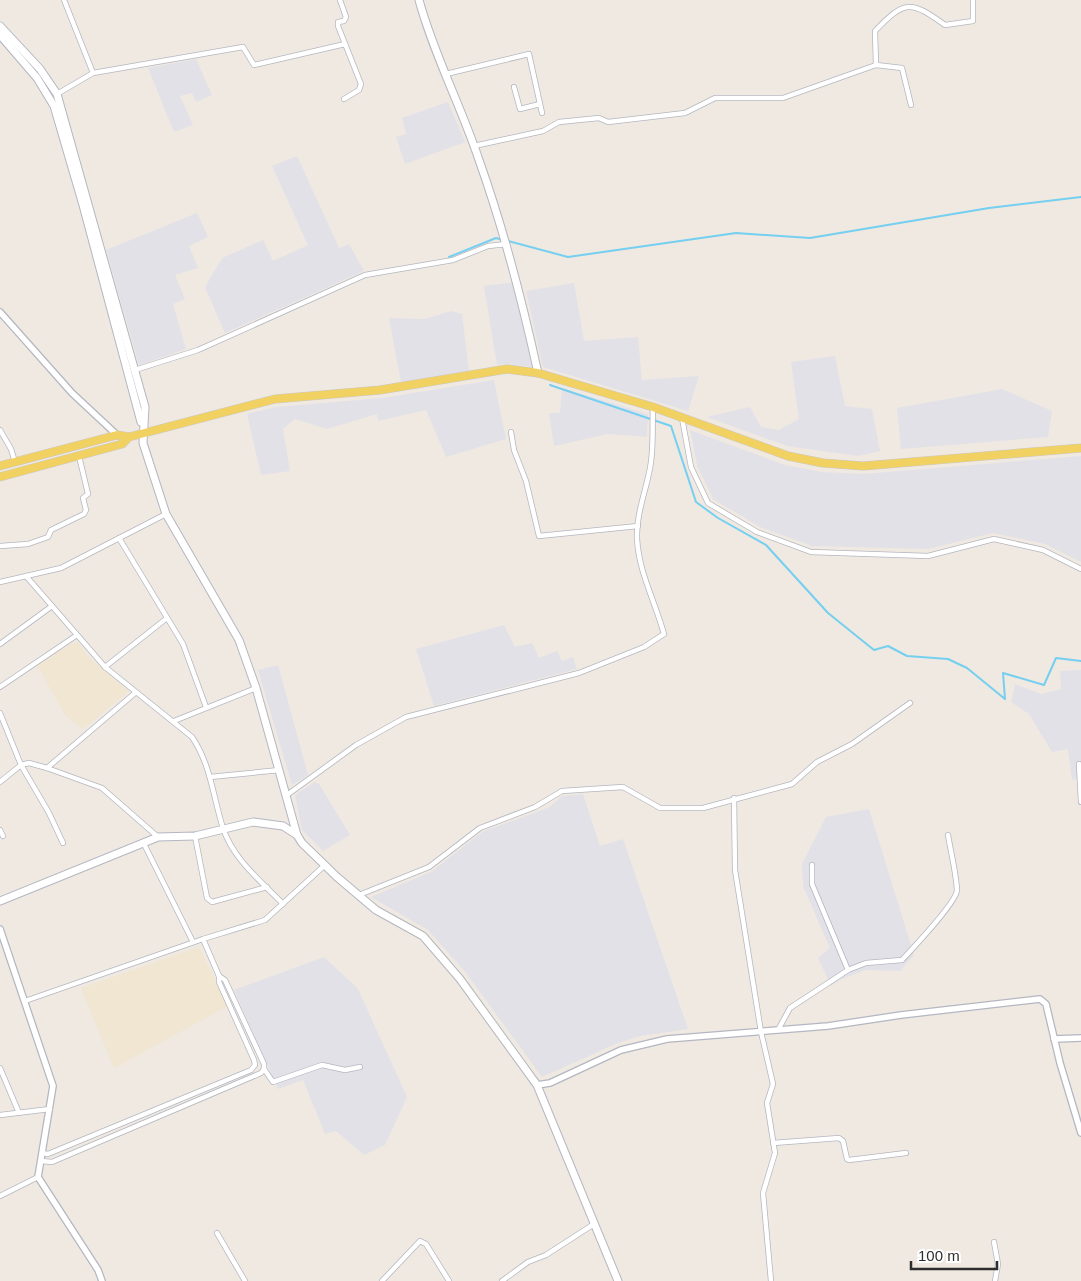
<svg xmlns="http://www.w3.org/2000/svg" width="1081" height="1281" font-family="Arial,sans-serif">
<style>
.industrial{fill:#e3e1e8}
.education{fill:#f0e6d1}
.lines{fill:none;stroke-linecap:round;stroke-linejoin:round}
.stream{stroke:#75cff0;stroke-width:2}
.minor-casing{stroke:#b4b7c1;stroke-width:6}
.tertiary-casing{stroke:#b4b7c1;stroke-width:8}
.secondary-casing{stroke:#b4b7c1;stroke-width:9}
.primary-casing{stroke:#c9c9c9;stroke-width:9}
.minor{stroke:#fff;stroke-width:4.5}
.tertiary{stroke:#fff;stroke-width:5.5}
.secondary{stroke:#fff;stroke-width:7}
.primary{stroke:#f2d163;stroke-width:8}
</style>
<rect width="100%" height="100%" fill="#efe9e1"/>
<!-- industrial -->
<g class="industrial">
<polygon points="196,59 212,95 196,102 192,93 180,96 193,125 174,132 148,68"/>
<polygon points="448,102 465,142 405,164 396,137 406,134 402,118"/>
<polygon points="297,156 339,248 349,244 364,271 225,333 205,287 222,258 263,240 273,261 308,245 272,166"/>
<polygon points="197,213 208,237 189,246 198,268 175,275 185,299 173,304 186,349 139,365 106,250"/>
<polygon points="515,282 532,367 507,364 497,365 484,286"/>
<polygon points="574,283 584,341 638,337 642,380 699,376 688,411 543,367 526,291"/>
<polygon points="451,311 462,314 469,371 401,382 389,318 425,319"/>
<polygon points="835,356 845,406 872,409 880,451 858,456 787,446 707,417 750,407 761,427 779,430 799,419 791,362"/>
<polygon points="494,380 506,439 446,457 426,410 378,421 377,414 327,429 295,419 283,429 290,471 261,475 247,414 276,407 382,398"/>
<polygon points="562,388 648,414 647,437 608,434 554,446 549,413 560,413"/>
<polygon points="1002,389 1052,411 1048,437 901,449 897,408"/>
<polygon points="690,430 785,465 822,472 863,474 1081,456 1081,562 1045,544 993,533 928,549 812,546 760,527 713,499 697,465"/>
<polygon points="504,625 515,647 532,643 539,658 557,651 562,661 573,657 577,669 434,706 416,649"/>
<polygon points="278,665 308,775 292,785 258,670"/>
<polygon points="1081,670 1081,778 1072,780 1068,749 1052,752 1029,714 1011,702 1015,684 1041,694 1061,689 1060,671"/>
<polygon points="315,782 319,784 350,835 323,851 302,830 295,795"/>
<polygon points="583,794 600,846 623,839 688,1029 641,1036 618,1043 542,1077 466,973 428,930 371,897 431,872 482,832 550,807 562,796"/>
<polygon points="869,809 914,955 900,971 865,970 840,980 831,986 818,958 830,948 803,886 802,864 826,817"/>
<polygon points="324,957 358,989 407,1097 385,1145 364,1155 336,1131 325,1134 303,1080 278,1089 234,990"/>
</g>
<!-- education -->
<g class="education">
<polygon points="73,643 79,643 87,656 129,691 83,729 66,716 37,665"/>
<polygon points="199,947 228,1006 114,1068 81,988"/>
</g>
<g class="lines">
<!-- stream -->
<g class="stream">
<polyline points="508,241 568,257 736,233 810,238 989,208 1081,197"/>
<polyline points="449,257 496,238 503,240"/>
<polyline points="550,385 671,426 696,502 718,518 766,545 828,613 874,650 888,646 907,656 948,659 967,668 1005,699 1003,673 1044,685 1056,658 1081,661"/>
</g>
<!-- minor casing -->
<g class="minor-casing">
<g id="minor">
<polyline points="64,0 93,73"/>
<polyline points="340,0 346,17 344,21 338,22 338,26 361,84 359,90 344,99"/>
<polyline points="446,74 529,54 542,113"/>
<polyline points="514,87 520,109 540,104"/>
<polyline points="57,94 93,73 243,47 254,65 345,44"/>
<path d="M911,105L902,68L876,65L875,31C905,0 910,0 945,25L973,21V0"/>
<polyline points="474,146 543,131 559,122 599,118 608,122 685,113 715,98 783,98 876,65"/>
<polyline points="135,370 198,350 365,275 453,260 488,246 507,244"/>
<polyline points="682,418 691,467 708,503 757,532 811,552 928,556 994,539 1043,550 1081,569"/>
<polyline points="0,430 11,449 15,462"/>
<polyline points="511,432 514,450 526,481 539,536 638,526"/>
<polyline points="119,538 183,644 206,707"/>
<polyline points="0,546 28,544 48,537 51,530 84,514 86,510 83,498 88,494 79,456"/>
<path d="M26,576L105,667L192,737C211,765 213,797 223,828C233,859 261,881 283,904"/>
<polyline points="0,582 61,568 166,514"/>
<polyline points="0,644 52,606"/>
<polyline points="105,667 167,618"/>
<polyline points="0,687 77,635"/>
<polyline points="0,713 21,765 29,763 47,768 102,788 158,837"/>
<polyline points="174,721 256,688"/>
<polyline points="1079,764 1081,802"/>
<polyline points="47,768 135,693"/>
<polyline points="210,777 280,770"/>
<polyline points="0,782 21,765 49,813 63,843"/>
<path d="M287,795L356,745L406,717L579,673L644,647L664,634C655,601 639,573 637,539C636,514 646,491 650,468C654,448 652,426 653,407"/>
<polyline points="734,798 735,870 761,1032 773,1084 767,1103 775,1153 763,1193 771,1281"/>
<polyline points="0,830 3,836"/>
<polyline points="195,836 207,898 212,902 267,887"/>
<polyline points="143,842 193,942"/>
<polyline points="812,865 812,884 848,970"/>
<polyline points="359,895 429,867 480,828 535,807 562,791 623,787 660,808 703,808 792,784 817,762 852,744 910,703"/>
<polyline points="25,1001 203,939 265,920 325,865"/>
<path d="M778,1030L790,1008L848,970L866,963L902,960C912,949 957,902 957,890C956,872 951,853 948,835"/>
<polyline points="0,1068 19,1113"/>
<polyline points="264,1069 273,1082 322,1065 345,1070 360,1067"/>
<polyline points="0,1115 50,1109"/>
<polyline points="773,1143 839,1138 843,1141 847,1159 849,1160 906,1153"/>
<polyline points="42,1153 48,1154 251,1070 255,1065 254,1060 219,982 219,976 203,939"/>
<polyline points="41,1161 52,1162 261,1073 264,1069 264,1064 225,980 219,976"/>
<polyline points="0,1196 38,1177"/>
<polyline points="217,1233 245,1281"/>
<polyline points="994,1242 998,1264 995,1281"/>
<polyline points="382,1281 420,1241 426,1244 449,1281"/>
<polyline points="502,1281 528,1262 546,1255 594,1224"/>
</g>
</g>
<!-- tertiary casing -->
<g class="tertiary-casing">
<g id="tertiary">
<polyline points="0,312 72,393 117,435"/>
<polyline points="0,929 53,1086 38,1177 98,1270 102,1281"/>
<polyline points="1054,1039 1081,1038"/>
<polyline points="537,1085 550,1083 621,1050 667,1039 828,1026 901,1015 1040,999 1046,1004 1060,1063 1081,1133"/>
</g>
</g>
<!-- secondary casing -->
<g class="secondary-casing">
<g id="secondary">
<path d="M419,0C434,55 461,106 479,160C504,230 522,300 538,373"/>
<polyline points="0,26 40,69 57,94 145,407 143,443 166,514 239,640 256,688 297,835 302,843 337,877 376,910 423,936 460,979 537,1085 618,1281"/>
<polyline points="0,35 37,78 54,106 83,205 141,422"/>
<polyline points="0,901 158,837 195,836 253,822 283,826 297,835"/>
</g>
</g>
<!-- primary casing -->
<g class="primary-casing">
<g id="primary">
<polyline points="0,466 117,435 129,437 275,399 380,390 507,369 538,373 653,407 788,456 823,463 863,466 1081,448"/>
<polyline points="0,477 122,444 129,437"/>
</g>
</g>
<!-- minor -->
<use href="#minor" class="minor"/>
<!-- tertiary -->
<use href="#tertiary" class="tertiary"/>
<!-- secondary -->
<use href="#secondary" class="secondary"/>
<!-- primary -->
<use href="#primary" class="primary"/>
</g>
<!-- scale -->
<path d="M911 1261v8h86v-8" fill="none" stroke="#2e2e2e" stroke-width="2.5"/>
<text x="918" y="1261" font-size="15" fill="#2e2e2e" stroke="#ffffff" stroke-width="4" paint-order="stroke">100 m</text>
</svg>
